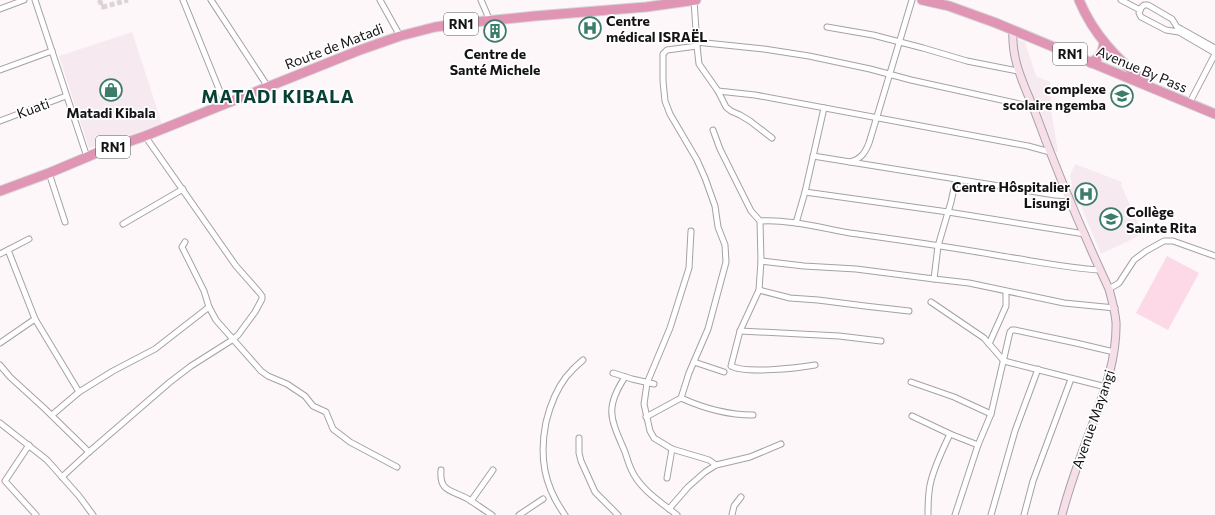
<svg xmlns="http://www.w3.org/2000/svg" width="1215" height="515" font-family="Commissioner,sans-serif">
<style>
.built{fill:#f6e9ef}
.green{fill:#fdd8e6}
.lines{fill:none;stroke-linecap:round;stroke-linejoin:round}
.stream{stroke:#f9a2c6;stroke-width:1.5}
.street-tunnel{stroke:#dad5d7;stroke-width:5;stroke-dasharray:5 2.5;stroke-linecap:butt}
.street-casing{stroke:#a6a1a3;stroke-width:7}
.secondary-casing{stroke:#a6a1a3;stroke-width:9}
.highway-casing{stroke:#d5d5d5;stroke-width:11}
.street{stroke:#fff;stroke-width:5}
.secondary{stroke:#f6dfe9;stroke-width:7}
.highway{stroke:#e195b5;stroke-width:9}
.labels{text-anchor:middle;dominant-baseline:central;stroke-width:3.5;stroke-linejoin:round;paint-order:stroke}
.shield{fill:#fff;stroke:#5b5a5a;stroke-width:1}
.shield-label{font-size:13px;font-weight:bold;fill:#151314}
.poi-label{font-size:14px;font-weight:bold;fill:#151314;stroke:#fff;text-anchor:start}
.street-label{font-size:14px;fill:#151314;stroke:#fff}
.district-label{font-size:18px;font-weight:bold;letter-spacing:1px;fill:#084134;stroke:#fff}
</style>
<rect width="100%" height="100%" fill="#fdf7f9"/>
<!-- built -->
<g class="built">
<polygon points="132,32 162,124 89,148 59,56"/>
<polygon points="1015,39 1025,42 1036,76 1050,82 1051,110 1058,152 1051,149 1020,71"/>
<polygon points="1075,164 1122,182 1121,185 1143,234 1101,254 1080,204 1076,206 1067,185 1072,182 1070,176"/>
</g>
<!-- green -->
<polygon class="green" points="1167,256 1199,273 1168,330 1136,313"/>
<g class="lines">
<!-- stream -->
<polyline class="stream" points="99,0 103,7"/>
<!-- street-tunnel -->
<polyline class="street-tunnel" points="99,0 103,7 128,0"/>
<!-- street casing -->
<g class="street-casing">
<g id="street">
<polyline points="35,0 87,157"/>
<polyline points="183,0 225,104"/>
<polyline points="211,0 268,87"/>
<polyline points="380,0 400,36"/>
<polyline points="481,0 490,21"/>
<polyline points="694,0 697,46 699,64 718,91 726,107 731,111 740,115 750,121 772,138"/>
<polyline points="1121,0 1140,10"/>
<polyline points="0,9 24,0"/>
<polyline points="827,27 873,35 923,48 967,61 1018,71"/>
<polyline points="696,42 764,49 809,56 870,69 911,80 1033,107"/>
<path d="M697,46L667,50L663,54V81L665,101L670,114L697,160L705,178L715,206L718,227L725,245L726,262L708,329L689,373L681,398C703,408 729,415 753,415"/>
<polyline points="1215,48 1181,29 1177,27 1172,19 1148,5 1144,5 1141,8 1139,13 1141,17 1166,30 1179,32 1215,53"/>
<polyline points="0,70 52,51"/>
<polyline points="718,91 755,95 1028,146 1050,152"/>
<polyline points="1189,104 1215,54"/>
<polyline points="0,121 66,96"/>
<path d="M713,130L720,149L751,211L760,221L761,261L759,290L740,331L731,366C745,374 798,368 815,365"/>
<polyline points="813,156 1055,195 1069,196"/>
<path d="M850,162C861,159 865,153 869,143L912,0"/>
<polyline points="49,173 65,222"/>
<polyline points="805,192 948,212 1085,234"/>
<path d="M760,221C787,219 822,228 850,233C900,240 951,247 1001,256C1034,261 1066,268 1100,270"/>
<polyline points="796,223 805,192 824,108"/>
<polyline points="123,224 183,189"/>
<polyline points="691,231 689,268 670,328 647,383 644,404 650,431 654,438 672,449 709,460 716,465"/>
<polyline points="185,242 182,247 204,291 209,307 216,320 261,371 268,376 287,384 305,396 313,406 326,412 333,429 350,442 397,467"/>
<polyline points="8,250 35,319 79,392"/>
<polyline points="0,254 29,239"/>
<polyline points="761,261 804,266 856,269 934,279 969,283 1064,303 1115,308"/>
<polyline points="934,279 938,246 951,202 956,179"/>
<polyline points="1109,289 1119,283 1134,260 1146,251 1164,241 1173,241 1215,256"/>
<polyline points="759,290 790,298 818,300 865,306 909,311"/>
<polyline points="931,302 984,338 1004,361 1106,387"/>
<polyline points="740,331 839,336 881,341"/>
<polyline points="0,343 35,319"/>
<polyline points="989,344 1006,306 1006,292"/>
<polyline points="694,362 724,372"/>
<polyline points="0,365 10,377 44,408 89,452"/>
<polyline points="613,373 632,379 654,384"/>
<path d="M625,377C604,409 611,419 625,452C628,461 630,470 636,478C646,493 663,504 677,515"/>
<polyline points="911,382 954,397 991,414"/>
<polyline points="52,415 79,392 113,371 155,349 209,307"/>
<polyline points="912,416 950,434 978,445"/>
<polyline points="646,417 681,398"/>
<polyline points="0,423 47,460 79,496 93,515"/>
<polyline points="579,438 579,453 581,461 595,492 618,515"/>
<polyline points="29,445 5,481 36,515"/>
<path d="M441,470C439,493 453,490 468,499C476,504 484,510 492,515"/>
<polyline points="62,477 89,452 170,382 191,366 232,340 238,335 255,312 262,299 262,296 259,292 236,266 145,136"/>
<polyline points="667,478 672,449"/>
<polyline points="471,501 493,470"/>
<polyline points="669,509 688,487 705,472 716,465 750,457 781,444"/>
<polyline points="519,515 543,499"/>
<path d="M565,515C544,486 539,457 546,422C550,406 556,390 566,377C571,371 577,365 583,360"/>
<polyline points="732,515 734,506 741,497"/>
<path d="M928,515C928,504 928,491 931,481C935,465 943,449 950,434"/>
<polyline points="955,515 978,445 991,414 1010,332 1012,330 1015,330 1076,343 1114,352"/>
<polyline points="991,515 1015,431 1038,369"/>
<polyline points="1024,515 1033,481 1071,379"/>
</g>
</g>
<!-- secondary casing -->
<g class="secondary-casing">
<path id="secondary" d="M1013,30C1011,61 1024,84 1035,112C1057,172 1082,231 1109,289C1112,300 1115,311 1116,322C1117,357 1105,390 1093,423C1082,453 1070,483 1062,515"/>
</g>
<!-- highway casing -->
<g class="highway-casing">
<g id="highway">
<polyline points="922,0 949,6 996,23 1215,114"/>
<path d="M1079,0C1093,34 1117,59 1145,82"/>
<path d="M1091,63C1101,56 1102,54 1104,43"/>
<polyline points="0,191 49,173 99,152 145,136 360,50 400,36 435,27 465,23 535,16 646,7 696,0"/>
</g>
</g>
<!-- street -->
<use href="#street" class="street"/>
<!-- secondary -->
<use href="#secondary" class="secondary"/>
<!-- highway -->
<use href="#highway" class="highway"/>
</g>
<!-- icons -->
<defs>
<g id="hospital-ring" transform="scale(1.15)"><circle r="9.5" fill="#fff" stroke="#3c7c6b" stroke-width="1.5"/><path d="M-5-5h3v3.5h4V-5h3V5h-3V1.5h-4V5h-3Z" fill="#3c7c6b"/></g>
<g id="building-ring" transform="scale(1.15)"><circle r="9.5" fill="#fff" stroke="#3c7c6b" stroke-width="1.5"/><path d="M-4-6H4V6H1V3H-1V6H-4ZM-2.5-4.3h1.7v1.8h-1.7ZM.8-4.3h1.7v1.8H.8ZM-2.5-1h1.7V.8h-1.7ZM.8-1h1.7V.8H.8Z" fill="#3c7c6b"/></g>
<g id="shop-ring" transform="scale(1.15)"><circle r="9.5" fill="#fff" stroke="#3c7c6b" stroke-width="1.5"/><path d="M-5-2.5h2.3a2.7 3.5 0 0 1 5.4 0H5L5.5 6h-11ZM-1.5-2.5h3a1.5 2.3 0 0 0-3 0Z" fill="#3c7c6b"/></g>
<g id="school-ring" transform="scale(1.15)"><circle r="9.5" fill="#fff" stroke="#3c7c6b" stroke-width="1.5"/><path d="M0-5L7-2L0 1L-7-2ZM-4 1L0 2.5L4 1V4Q0 6-4 4Z" fill="#3c7c6b"/></g>
</defs>
<g fill-rule="evenodd">
<use href="#hospital-ring" x="590" y="28"/>
<use href="#building-ring" x="495" y="31"/>
<use href="#shop-ring" x="111" y="90"/>
<use href="#school-ring" x="1122" y="96"/>
<use href="#hospital-ring" x="1086" y="194"/>
<use href="#school-ring" x="1111" y="219"/>
</g>
<g class="labels">
<!-- shield labels -->
<g class="shield">
<rect x="444" y="13" width="34" height="22" rx="3"/>
<rect x="1053" y="43" width="34" height="22" rx="3"/>
<rect x="96" y="136" width="34" height="22" rx="3"/>
</g>
<g class="shield-label">
<text x="461" y="24">RN1</text>
<text x="1070" y="54">RN1</text>
<text x="113" y="147">RN1</text>
</g>
<!-- poi labels -->
<g class="poi-label">
<text x="606" y="20">Centre<tspan x="606" dy="16">médical ISRAËL</tspan></text>
<text x="495" y="53" text-anchor="middle">Centre de<tspan x="495" dy="16">Santé Michele</tspan></text>
<text x="1106" y="88" text-anchor="end">complexe<tspan x="1106" dy="16">scolaire ngemba</tspan></text>
<text x="111" y="112" text-anchor="middle">Matadi Kibala</text>
<text x="1070" y="186" text-anchor="end">Centre Hôspitalier<tspan x="1070" dy="16">Lisungi</tspan></text>
<text x="1126" y="211">Collège<tspan x="1126" dy="16">Sainte Rita</tspan></text>
</g>
<!-- street labels -->
<g class="street-label">
<text transform="translate(334 46) rotate(-21)">Route de Matadi</text>
<text transform="translate(1142 69) rotate(23)">Avenue By Pass</text>
<text transform="translate(33 108) rotate(-20)">Kuati</text>
<text transform="translate(1093 419) rotate(-71)">Avenue Mayangi</text>
</g>
<!-- district labels -->
<g class="district-label">
<text x="278" y="96">MATADI KIBALA</text>
</g>
</g>
</svg>
